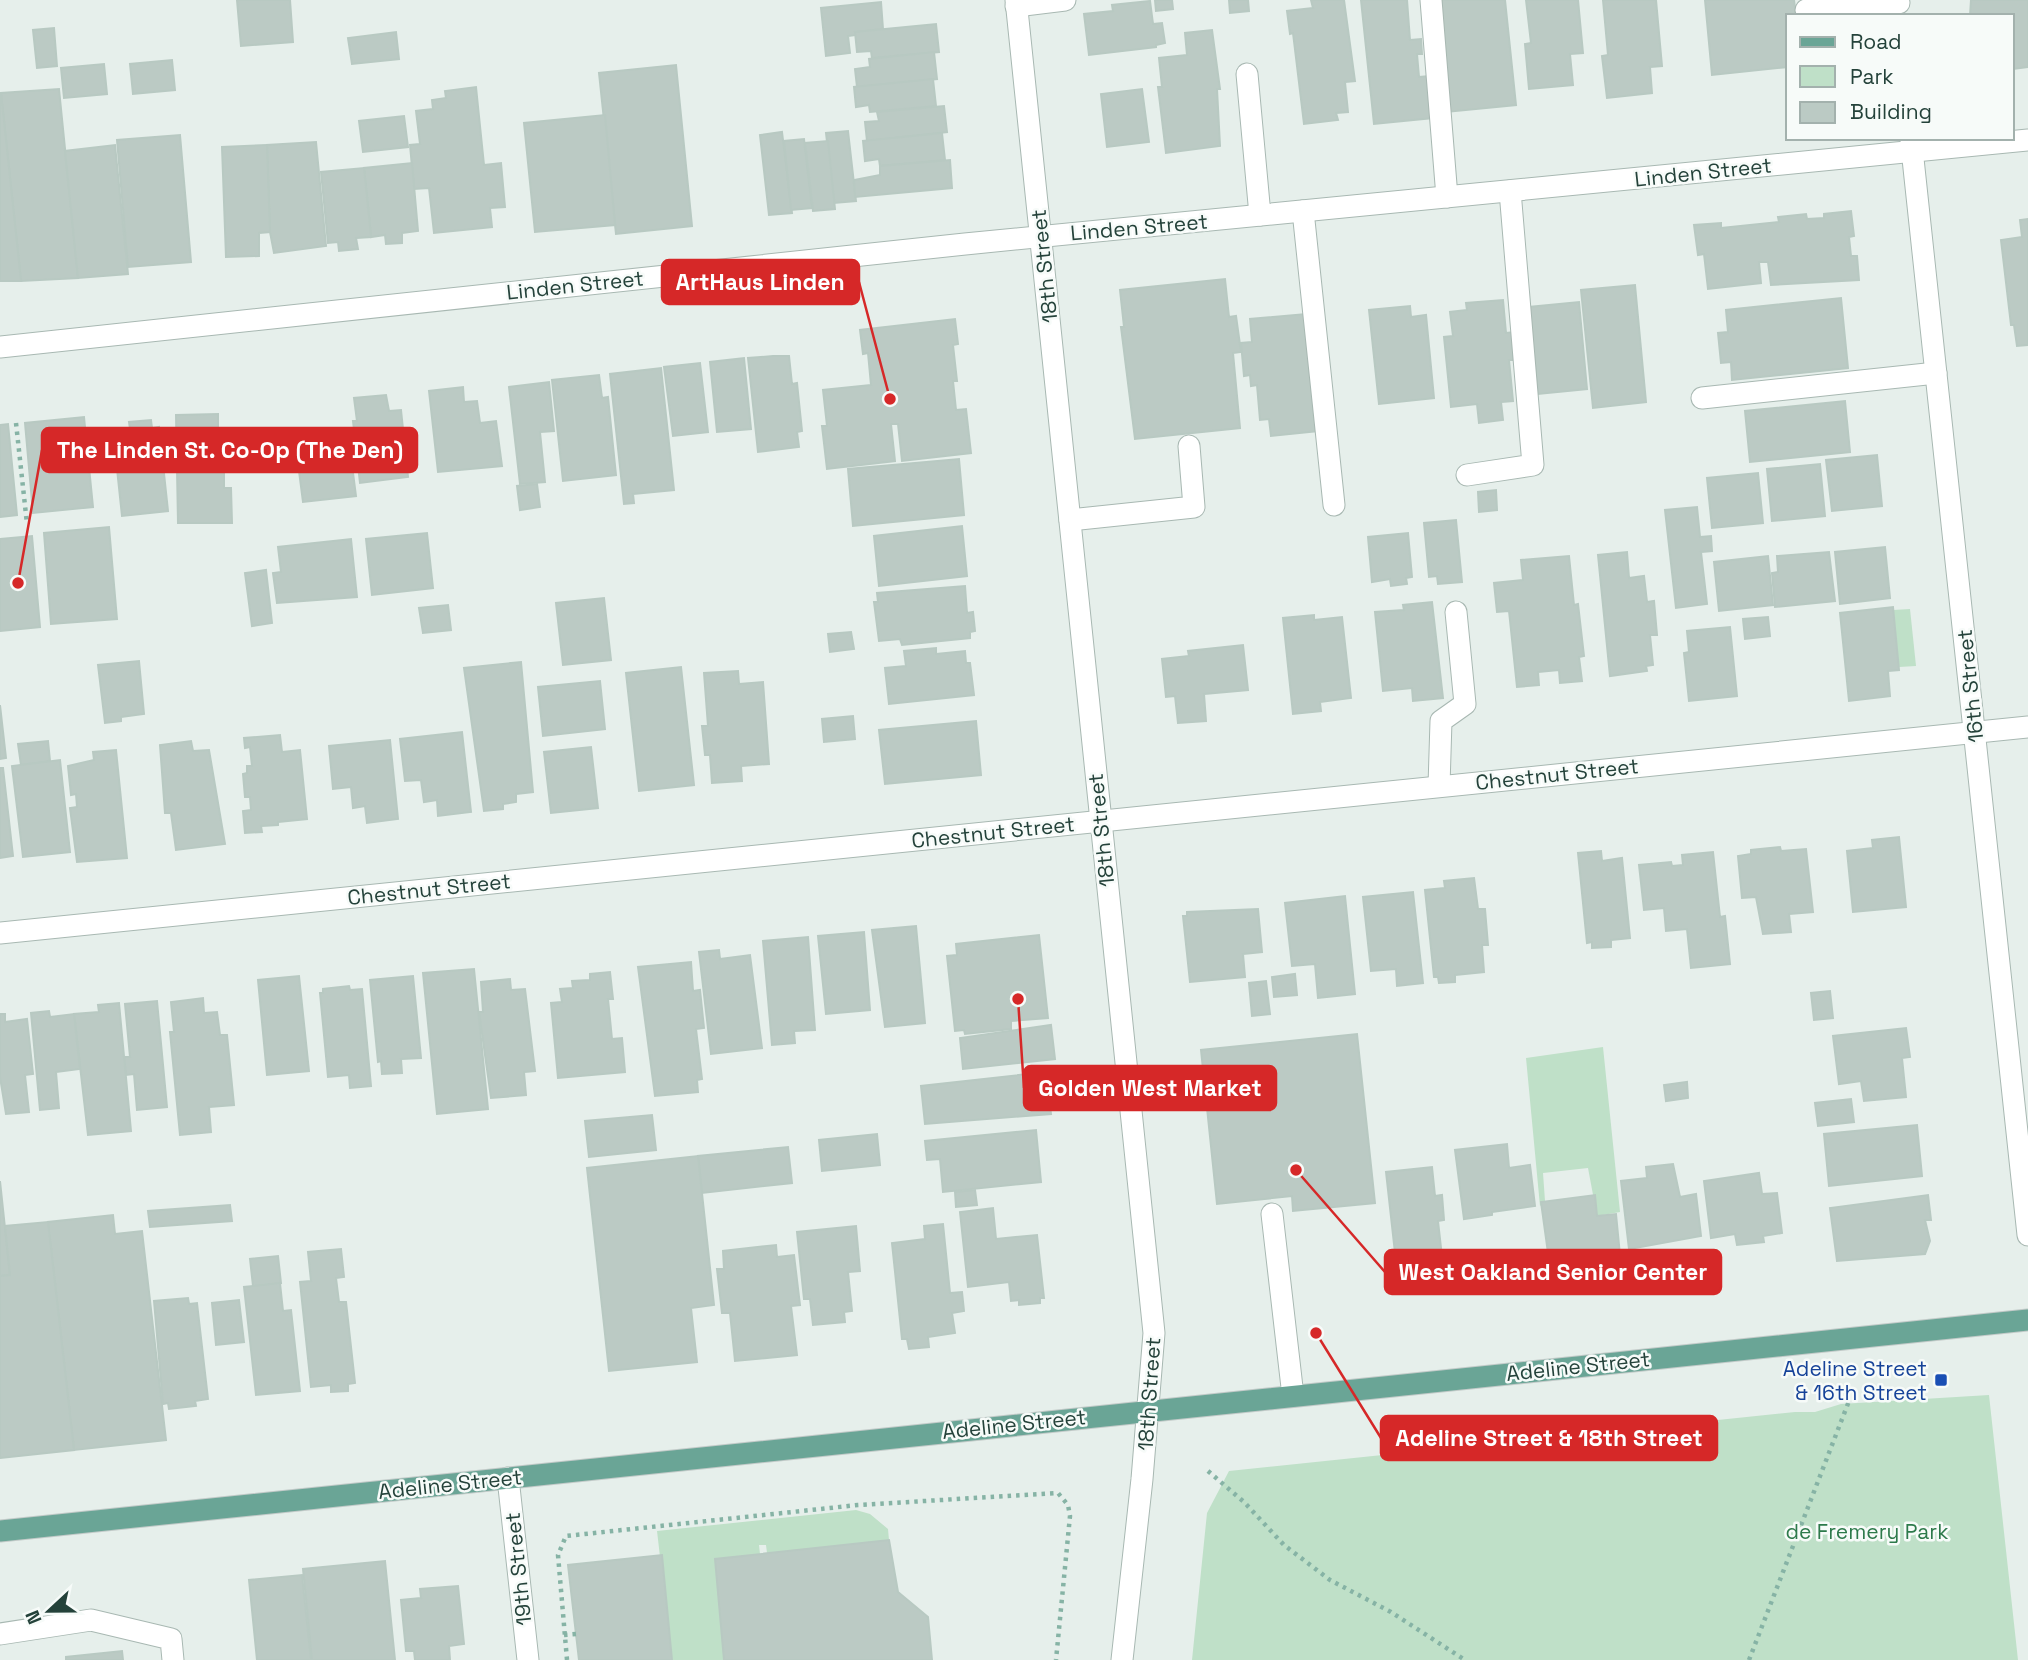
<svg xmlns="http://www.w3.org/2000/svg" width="2028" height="1660" font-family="'Space Grotesk',sans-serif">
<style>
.green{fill:#bfe0c8}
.building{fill:#bbcac4;stroke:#b8c9c2;stroke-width:2}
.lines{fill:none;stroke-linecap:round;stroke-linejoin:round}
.minor-casing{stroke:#a8b8b2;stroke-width:23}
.major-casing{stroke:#c2cac8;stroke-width:23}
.path{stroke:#86b3a5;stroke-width:4.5;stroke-dasharray:3.5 5;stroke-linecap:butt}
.minor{stroke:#fff;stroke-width:21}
.major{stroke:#6aa596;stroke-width:21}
.transit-dot{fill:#1a4fb4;stroke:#f7fbf9;stroke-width:2.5}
.labels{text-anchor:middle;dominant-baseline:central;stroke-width:5;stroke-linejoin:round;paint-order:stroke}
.street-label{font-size:21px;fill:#24423a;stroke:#f7fbf9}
.transit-label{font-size:21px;fill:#164399;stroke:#f7fbf9;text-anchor:end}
.park-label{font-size:21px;fill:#2d7a4b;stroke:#f7fbf9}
.leader{fill:none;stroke:#d62828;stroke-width:2.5}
.callout-dot{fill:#d62828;stroke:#f7fbf9;stroke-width:2.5}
.callout{fill:#d62828;stroke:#d62828;stroke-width:2.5}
.callout-label{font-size:23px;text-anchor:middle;font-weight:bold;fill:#fff}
</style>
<rect width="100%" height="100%" fill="#e6efeb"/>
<!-- green -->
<g class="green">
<polygon points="1910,609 1916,666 1899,667 1893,610"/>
<polygon points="1603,1047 1620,1212 1597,1216 1588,1168 1543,1173 1545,1201 1540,1206 1526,1058"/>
<polygon points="1989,1395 2018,1660 1192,1660 1207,1513 1229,1471 1795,1412 1815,1412 1841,1404"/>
<polygon points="856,1510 870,1514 888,1529 889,1540 767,1553 766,1545 759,1545 760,1554 716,1559 724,1660 672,1660 657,1531"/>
</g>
<!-- building -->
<g class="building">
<polygon points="237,0 290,0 293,42 241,46"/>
<polygon points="1155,0 1172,0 1173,9 1156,11"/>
<polygon points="1229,0 1248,0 1249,11 1230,13"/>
<polygon points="1311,0 1344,0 1355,81 1345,82 1348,112 1336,113 1338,120 1304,124 1293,33 1290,34 1287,11 1313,8"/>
<polygon points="1361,0 1407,0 1410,40 1421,39 1422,54 1417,54 1419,77 1429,76 1433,118 1374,124"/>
<polygon points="1435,0 1505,0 1516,105 1446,112"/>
<polygon points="1526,0 1578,0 1583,53 1570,54 1573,85 1529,89 1525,44 1531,43"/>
<polygon points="1603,0 1656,0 1662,66 1650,67 1652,93 1607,98 1602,56 1608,55"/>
<polygon points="1705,0 1794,0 1796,16 1788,16 1788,67 1712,75"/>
<polygon points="1971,0 2028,0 2028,67 2012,69 2012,16 1970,16"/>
<polygon points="1150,1 1153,24 1162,23 1165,43 1156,45 1156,47 1089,55 1084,14 1113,11 1112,5"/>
<polygon points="881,2 883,29 855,32 856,35 848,36 850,53 826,56 821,8"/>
<polygon points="936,24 939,52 872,58 871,51 857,52 855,32"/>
<polygon points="54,28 57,66 37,68 33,30"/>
<polygon points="1212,30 1220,89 1217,89 1220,146 1166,153 1158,87 1162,87 1159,58 1187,55 1185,33"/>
<polygon points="396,32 399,59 352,64 348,38"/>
<polygon points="934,52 937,79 857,87 855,69 870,67 869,59"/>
<polygon points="172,60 175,90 133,94 130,64"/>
<polygon points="104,64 107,94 64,98 61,68"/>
<polygon points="676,65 692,226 616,234 599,73"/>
<polygon points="933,79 936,106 870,112 869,105 856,107 854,87"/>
<polygon points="476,87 484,165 501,163 505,207 490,208 492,227 434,233 429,188 414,189 410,145 420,144 416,111 433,109 432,100 446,98 445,91"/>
<polygon points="59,89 78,278 21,281 1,93"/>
<polygon points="1142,89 1149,142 1107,147 1101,94"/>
<polygon points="0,93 1,93 21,281 0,281"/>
<polygon points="944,106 947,132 867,141 865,122 879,121 877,112"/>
<polygon points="605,115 615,225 535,232 524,123"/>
<polygon points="404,116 408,147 363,152 359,121"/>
<polygon points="848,131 856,201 834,203 826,133"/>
<polygon points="782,132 792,213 769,215 760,135"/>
<polygon points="942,133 945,160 880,166 879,159 865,161 863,141"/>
<polygon points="180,135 191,262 128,267 117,140"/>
<polygon points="804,139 812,208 791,210 784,141"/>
<polygon points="828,141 835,209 813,211 805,143"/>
<polygon points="316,142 326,246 274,253 270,232 267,145"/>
<polygon points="115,145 128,274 78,278 65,151"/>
<polygon points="267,145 270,232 259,233 259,256 226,257 222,147"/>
<polygon points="950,160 952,188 855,197 854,180 880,175 880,166"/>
<polygon points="412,163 418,231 402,233 402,243 386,244 385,235 371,237 364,168"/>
<polygon points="364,168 371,237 356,238 358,249 339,251 338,242 328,243 321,172"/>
<polygon points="1851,211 1854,236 1849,237 1851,256 1857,256 1859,280 1771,285 1768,262 1759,262 1761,283 1708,289 1704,254 1698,255 1694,225 1721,223 1721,228 1779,222 1778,217 1806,214 1807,219 1824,218 1824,214"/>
<polygon points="2028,219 2028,345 2017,346 2014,325 2011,325 2001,240 2022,237 2020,220"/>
<polygon points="1225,279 1229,317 1236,316 1241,352 1233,353 1240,428 1135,439 1121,327 1124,327 1120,290"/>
<polygon points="1635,285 1646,402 1593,408 1581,290"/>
<polygon points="1841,298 1848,368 1732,380 1731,362 1721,363 1718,333 1728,332 1726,310"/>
<polygon points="1503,300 1506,333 1514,332 1517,360 1509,360 1513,401 1501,402 1503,420 1479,423 1477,404 1451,407 1444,337 1453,336 1450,312 1467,310 1466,303"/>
<polygon points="1579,302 1587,389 1538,394 1529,307"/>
<polygon points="1410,306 1411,317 1426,315 1434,398 1379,404 1369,310"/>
<polygon points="1306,314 1318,431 1271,436 1269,419 1260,420 1257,385 1251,386 1250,375 1244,376 1241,343 1252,342 1250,319"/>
<polygon points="955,319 958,344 953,345 957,381 953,381 956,410 966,409 971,453 902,461 898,424 891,424 895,461 827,469 822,426 827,426 823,390 871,385 868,353 863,354 860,330"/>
<polygon points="773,356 789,356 792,384 797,383 802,431 797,432 799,447 758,452 748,358"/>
<polygon points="744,358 751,429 717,432 710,362"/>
<polygon points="700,363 708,432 673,436 664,367"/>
<polygon points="661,368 674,490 633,494 634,503 624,504 610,374"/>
<polygon points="599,375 602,398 608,397 616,475 563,481 552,380"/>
<polygon points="549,382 554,431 540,432 545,482 520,484 509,387"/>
<polygon points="463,387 464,402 477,401 480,423 496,421 502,466 438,472 429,391"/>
<polygon points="386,395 389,411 401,410 408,477 360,483 353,421 357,421 354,398"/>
<polygon points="1845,401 1850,452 1750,462 1745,411"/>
<polygon points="218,414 218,441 224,441 224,488 231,488 232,523 178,523 176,415"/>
<polygon points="84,417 93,507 33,513 25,423"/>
<polygon points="151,420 152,428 159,427 168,511 122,516 113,431 130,429 129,422"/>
<polygon points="8,424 17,515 0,517 0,425"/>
<polygon points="349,442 356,496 303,502 296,448"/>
<polygon points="1877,455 1882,506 1832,511 1826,460"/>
<polygon points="959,459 964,515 853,526 848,469"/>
<polygon points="1820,464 1825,516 1772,521 1767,469"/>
<polygon points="1758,473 1763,523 1712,528 1707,478"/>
<polygon points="537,484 540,507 520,510 517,486"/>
<polygon points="1496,490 1497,510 1479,512 1478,492"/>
<polygon points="1697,507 1700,537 1711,536 1712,551 1701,552 1707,604 1676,608 1665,510"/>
<polygon points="1456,520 1462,582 1438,584 1437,576 1429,577 1424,523"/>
<polygon points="962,526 967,576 879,586 874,536"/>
<polygon points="109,527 117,619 51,624 44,533"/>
<polygon points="427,533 433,588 372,595 366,539"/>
<polygon points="1408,533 1412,577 1406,578 1407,584 1391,586 1390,579 1372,582 1368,537"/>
<polygon points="32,536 40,627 0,631 0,539"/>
<polygon points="351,539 357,597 277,603 273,573 281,572 278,547"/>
<polygon points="1885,547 1890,598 1840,604 1835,552"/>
<polygon points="1627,552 1629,578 1644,576 1647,602 1654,601 1657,635 1650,635 1653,665 1646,666 1647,671 1610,676 1598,555"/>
<polygon points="1829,552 1835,601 1775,607 1772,573 1778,572 1777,556"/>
<polygon points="1569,556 1574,605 1578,604 1584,656 1579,657 1582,681 1560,683 1559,670 1538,672 1539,685 1517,687 1509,611 1497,612 1494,583 1523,580 1521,560"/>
<polygon points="1768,556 1773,605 1719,611 1714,562"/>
<polygon points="266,570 272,623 252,626 245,573"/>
<polygon points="965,586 967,613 973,612 975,631 970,632 970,638 902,645 900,639 879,641 874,602 878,602 877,593"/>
<polygon points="604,598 611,660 563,665 556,603"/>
<polygon points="1432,602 1443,698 1413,701 1412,688 1383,691 1375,612 1404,610 1403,605"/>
<polygon points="448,605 451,630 423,633 419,608"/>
<polygon points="1893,607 1899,670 1888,671 1890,696 1849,701 1840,613"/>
<polygon points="1314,615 1314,620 1342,617 1351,698 1320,702 1321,711 1293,714 1283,618"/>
<polygon points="1768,617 1770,636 1745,639 1743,619"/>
<polygon points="1730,627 1737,696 1689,701 1684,653 1689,652 1687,631"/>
<polygon points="851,632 854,649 830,652 828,634"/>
<polygon points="1243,645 1248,690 1204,694 1206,721 1178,723 1175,696 1166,697 1162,659 1189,656 1188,651"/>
<polygon points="936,648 936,654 965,651 966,663 970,663 974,695 889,704 885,668 906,666 904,651"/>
<polygon points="139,661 144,714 121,717 121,721 105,723 98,665"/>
<polygon points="521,662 533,792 516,794 516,802 503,804 503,809 484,811 464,668"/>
<polygon points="681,667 694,785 639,791 626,673"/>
<polygon points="738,671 739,684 763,682 769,764 741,766 742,781 712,783 710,755 705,755 702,726 708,726 704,673"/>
<polygon points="600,681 605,729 543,736 538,687"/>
<polygon points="0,705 6,758 0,759"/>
<polygon points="853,716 855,739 824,742 822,719"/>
<polygon points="976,721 981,775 885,784 879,730"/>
<polygon points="462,732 471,812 438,816 437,800 424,802 421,780 405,781 400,739"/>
<polygon points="280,735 282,752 300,750 307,819 278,822 278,825 261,826 262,832 245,833 243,811 251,810 250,797 245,797 243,774 247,773 247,766 252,766 250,747 245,748 244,738"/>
<polygon points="390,740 398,819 367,823 365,806 353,808 351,787 333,789 329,746"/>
<polygon points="48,741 50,761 21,765 18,744"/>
<polygon points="191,741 193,751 209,750 225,844 176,850 171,813 165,813 160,745"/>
<polygon points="591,747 598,808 551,813 544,752"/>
<polygon points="116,750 127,858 77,862 70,808 77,807 76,794 71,795 68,766 94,760 93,752"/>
<polygon points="60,760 70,852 23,857 12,766"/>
<polygon points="0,768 3,768 13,856 0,858"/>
<polygon points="1899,837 1906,907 1853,912 1847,851 1873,848 1872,840"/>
<polygon points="1780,847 1781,851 1806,849 1813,912 1789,914 1791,932 1763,934 1756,897 1742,898 1738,856 1751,854 1751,850"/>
<polygon points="1601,851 1602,861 1622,858 1630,938 1611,940 1611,947 1592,948 1592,942 1587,943 1578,853"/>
<polygon points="1713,852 1720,917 1725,916 1730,964 1691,968 1687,929 1666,931 1664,908 1644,910 1639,865 1671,862 1672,866 1683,865 1682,855"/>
<polygon points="1474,878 1478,909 1485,909 1488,945 1482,945 1484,972 1455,975 1455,982 1439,983 1438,977 1434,977 1425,890 1445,888 1444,881"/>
<polygon points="1413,892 1423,983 1397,986 1396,969 1371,971 1363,897"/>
<polygon points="1345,896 1355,994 1318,998 1315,964 1292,966 1285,903"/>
<polygon points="1258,909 1262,952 1243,954 1245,977 1190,982 1183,916 1187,916 1187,912"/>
<polygon points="916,926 925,1023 885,1027 872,930"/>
<polygon points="864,932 870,1010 826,1014 818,936"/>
<polygon points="1039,935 1048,1018 1011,1021 1011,1029 965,1034 964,1030 955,1031 947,956 957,955 956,944"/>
<polygon points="808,937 815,1030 794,1031 795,1043 772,1045 763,941"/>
<polygon points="719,950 720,959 750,955 762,1048 711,1054 699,952"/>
<polygon points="691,962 693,991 700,990 704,1028 696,1029 702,1079 697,1080 698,1092 655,1096 638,967"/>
<polygon points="474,969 488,1109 437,1114 423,973"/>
<polygon points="610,972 613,999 608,999 612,1039 622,1038 625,1072 558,1078 551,1003 562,1002 560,989 573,988 572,981 590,980 590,974"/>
<polygon points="1295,974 1297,995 1274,997 1272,977"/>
<polygon points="299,976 309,1071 267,1075 258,980"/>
<polygon points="413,976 421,1058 401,1059 402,1073 382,1074 381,1061 378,1062 370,980"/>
<polygon points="510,979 511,990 525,989 535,1071 524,1072 526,1095 491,1098 479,1012 483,1012 481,982"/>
<polygon points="1266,981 1270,1014 1252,1016 1249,983"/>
<polygon points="349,986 350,990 362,989 371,1086 350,1088 349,1075 328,1077 320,993 323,993 323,989"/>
<polygon points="1830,991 1833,1018 1814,1020 1811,993"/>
<polygon points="203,998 204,1013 217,1012 220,1035 227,1035 234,1105 209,1107 211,1132 180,1135 170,1032 174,1032 171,1002"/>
<polygon points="157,1001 167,1107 137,1110 134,1074 126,1075 124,1057 130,1057 125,1004"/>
<polygon points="119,1003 131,1131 88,1135 74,1014 99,1012 98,1005"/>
<polygon points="49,1011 50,1017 74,1014 80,1069 56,1072 59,1108 40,1110 31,1013"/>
<polygon points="0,1014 5,1014 5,1022 27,1019 33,1074 25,1075 29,1112 6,1114 0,1077"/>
<polygon points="1051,1025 1055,1059 963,1069 960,1038"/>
<polygon points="1906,1028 1910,1057 1902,1058 1906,1097 1864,1101 1861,1081 1839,1084 1833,1036"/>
<polygon points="1357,1034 1375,1203 1293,1211 1292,1196 1217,1204 1201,1050"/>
<polygon points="1046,1072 1051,1114 925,1124 921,1086"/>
<polygon points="1687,1082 1688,1098 1666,1101 1664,1085"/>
<polygon points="1851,1099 1854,1122 1818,1126 1815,1103"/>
<polygon points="652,1115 656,1150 589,1157 585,1121"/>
<polygon points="1917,1125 1922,1176 1829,1186 1824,1134"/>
<polygon points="1036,1130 1041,1182 943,1192 940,1159 927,1160 925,1141"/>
<polygon points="877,1134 880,1165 822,1171 819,1140"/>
<polygon points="1507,1144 1509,1168 1530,1165 1535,1206 1492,1212 1492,1215 1464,1219 1455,1150"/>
<polygon points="788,1147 792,1183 702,1193 698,1156"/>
<polygon points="698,1156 714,1305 691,1308 697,1362 609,1371 587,1168"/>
<polygon points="1673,1164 1680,1197 1696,1194 1701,1236 1629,1249 1621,1181 1647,1178 1646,1167"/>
<polygon points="1432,1167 1435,1196 1442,1195 1444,1220 1438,1221 1442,1257 1434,1258 1435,1264 1418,1266 1416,1260 1396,1262 1386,1172"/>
<polygon points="1759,1173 1762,1194 1777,1193 1782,1233 1763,1236 1764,1242 1737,1245 1735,1234 1711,1238 1704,1181"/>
<polygon points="0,1181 10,1275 0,1276"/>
<polygon points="975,1190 977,1205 956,1207 955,1192"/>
<polygon points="1595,1195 1597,1216 1616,1214 1620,1255 1603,1257 1603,1262 1573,1265 1571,1257 1549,1260 1541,1202"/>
<polygon points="1928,1195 1931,1220 1925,1220 1930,1241 1925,1254 1837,1261 1830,1208"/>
<polygon points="230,1205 232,1221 150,1227 148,1211"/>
<polygon points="993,1208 996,1239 1037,1235 1044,1298 1040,1298 1040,1303 1019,1305 1019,1300 1011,1301 1009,1282 968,1287 960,1212"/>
<polygon points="113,1215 115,1234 142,1231 166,1440 74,1450 48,1222"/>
<polygon points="48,1222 74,1450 0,1458 0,1276 10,1275 5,1226"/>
<polygon points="943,1224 950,1293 962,1292 964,1311 952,1313 955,1333 928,1337 929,1347 909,1349 907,1339 902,1339 892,1243 925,1239 924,1226"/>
<polygon points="856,1226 860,1271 848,1272 852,1311 844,1312 845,1322 813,1325 810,1299 804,1299 797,1232"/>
<polygon points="776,1245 777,1257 794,1255 800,1305 791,1306 797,1355 735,1361 730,1313 722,1313 717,1269 724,1269 723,1251"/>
<polygon points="341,1249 344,1277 336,1278 339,1302 346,1302 355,1383 348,1384 348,1391 331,1392 331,1385 311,1387 300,1282 311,1281 308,1252"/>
<polygon points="278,1256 281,1283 253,1286 250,1259"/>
<polygon points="280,1283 283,1311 291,1310 300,1391 256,1395 244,1287"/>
<polygon points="188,1298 189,1304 197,1303 208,1399 195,1401 196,1406 169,1409 168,1403 163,1404 154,1301"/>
<polygon points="239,1300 244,1342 216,1345 212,1303"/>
<polygon points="889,1540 898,1592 928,1617 932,1660 724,1660 715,1559"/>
<polygon points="662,1555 672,1660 579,1660 568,1565"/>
<polygon points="385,1561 395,1660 312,1660 303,1569"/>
<polygon points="302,1575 311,1660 257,1660 249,1580"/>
<polygon points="458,1586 464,1644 449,1646 450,1660 415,1660 414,1651 406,1651 401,1600 421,1598 420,1589"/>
<polygon points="122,1651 123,1660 66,1660 66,1657"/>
</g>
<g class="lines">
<!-- minor casing -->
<g class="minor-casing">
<g id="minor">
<polyline points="1016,0 1154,1333 1142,1479 1122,1660"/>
<polyline points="1431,0 1447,197"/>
<polyline points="1016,6 1065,0"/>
<polyline points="1806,10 1899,3"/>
<polyline points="1247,74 1260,215"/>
<polyline points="1911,140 2028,1235"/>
<polyline points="1303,211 1334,505"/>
<polyline points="0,347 965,244 2028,140"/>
<polyline points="1702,398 1936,373"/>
<polyline points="1467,475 1533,465 1510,191"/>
<polyline points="1070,520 1194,507 1189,446"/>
<polyline points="1439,786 1441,721 1465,704 1456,612"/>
<polyline points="0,933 2028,727"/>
<polyline points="1272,1214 1293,1396"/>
<polyline points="508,1478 528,1660"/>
<polyline points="0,1634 91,1620 171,1639 173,1660"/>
</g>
</g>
<!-- major casing -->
<g class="major-casing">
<polyline id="major" points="0,1531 2028,1320"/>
</g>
<!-- path -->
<g class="path">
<polyline points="16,423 27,524"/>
<polyline points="1208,1471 1244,1502 1284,1545 1330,1580 1391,1612 1465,1660"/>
<polyline points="564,1635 576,1634"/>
<polyline points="567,1660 558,1555 566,1536 858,1505 1058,1493 1068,1505 1070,1516 1056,1660"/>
<polyline points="1749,1660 1849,1401"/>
</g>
<!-- minor -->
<use href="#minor" class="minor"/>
<!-- major -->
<use href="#major" class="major"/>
</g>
<!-- markers -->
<rect class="transit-dot" x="1934" y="1373" width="14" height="14" rx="3.5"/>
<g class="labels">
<!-- street labels -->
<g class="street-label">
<text transform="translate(1703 172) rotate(-6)">Linden Street</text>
<text transform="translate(1139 227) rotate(-5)">Linden Street</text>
<text transform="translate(1044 266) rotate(-96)">18th Street</text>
<text transform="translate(575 285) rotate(-6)">Linden Street</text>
<text transform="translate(1970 686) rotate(-96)">16th Street</text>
<text transform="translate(1557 774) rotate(-6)">Chestnut Street</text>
<text transform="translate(1101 830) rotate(-96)">18th Street</text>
<text transform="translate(993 832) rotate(-6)">Chestnut Street</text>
<text transform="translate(429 889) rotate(-6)">Chestnut Street</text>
<text transform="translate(1578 1366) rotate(-6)">Adeline Street</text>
<text transform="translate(1149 1394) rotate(-86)">18th Street</text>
<text transform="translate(1014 1424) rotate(-6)">Adeline Street</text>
<text transform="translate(450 1484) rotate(-6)">Adeline Street</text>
<text transform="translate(518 1569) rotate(-96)">19th Street</text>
</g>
<!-- transit labels -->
<g class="transit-label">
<text x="1927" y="1368">Adeline Street<tspan x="1927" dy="24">&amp; 16th Street</tspan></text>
</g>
<!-- park labels -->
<g class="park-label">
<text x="1867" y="1531">de Fremery Park</text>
</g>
</g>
<!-- callouts -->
<path class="leader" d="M890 399L859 282M18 583L42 450M1018 999L1024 1088M1296 1170L1385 1272M1316 1333L1381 1438"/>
<g class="callout-dot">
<circle cx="890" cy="399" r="7"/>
<circle cx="18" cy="583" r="7"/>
<circle cx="1018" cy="999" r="7"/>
<circle cx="1296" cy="1170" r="7"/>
<circle cx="1316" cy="1333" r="7"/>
</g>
<g class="callout">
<rect x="662" y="260" width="197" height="44" rx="7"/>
<rect x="42" y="428" width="375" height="44" rx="7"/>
<rect x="1024" y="1066" width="252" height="44" rx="7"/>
<rect x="1385" y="1250" width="336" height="44" rx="7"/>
<rect x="1381" y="1416" width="336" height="44" rx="7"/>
</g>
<g class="callout-label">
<text x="760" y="290">ArtHaus Linden</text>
<text x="230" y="458">The Linden St. Co-Op (The Den)</text>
<text x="1150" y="1096">Golden West Market</text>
<text x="1553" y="1280">West Oakland Senior Center</text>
<text x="1549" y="1446">Adeline Street &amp; 18th Street</text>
</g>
<!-- legend -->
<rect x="1786" y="14" width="228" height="126" fill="#f7fbf9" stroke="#a3b1ad" stroke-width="2"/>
<rect x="1800" y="37" width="35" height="10" fill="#6aa596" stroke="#a3b1ad" stroke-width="2"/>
<text x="1850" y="49" font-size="21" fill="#24423a">Road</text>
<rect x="1800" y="66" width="35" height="21" fill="#bfe0c8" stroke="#a3b1ad" stroke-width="2"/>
<text x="1850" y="84" font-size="21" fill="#24423a">Park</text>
<rect x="1800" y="102" width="35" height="21" fill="#bbcac4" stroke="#a3b1ad" stroke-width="2"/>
<text x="1850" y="119" font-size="21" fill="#24423a">Building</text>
<!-- north arrow -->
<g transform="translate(49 1611) rotate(248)" stroke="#f7fbf9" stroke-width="5" paint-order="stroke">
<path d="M0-5L12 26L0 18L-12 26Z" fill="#24423a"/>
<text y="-10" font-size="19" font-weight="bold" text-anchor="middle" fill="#24423a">N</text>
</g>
</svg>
